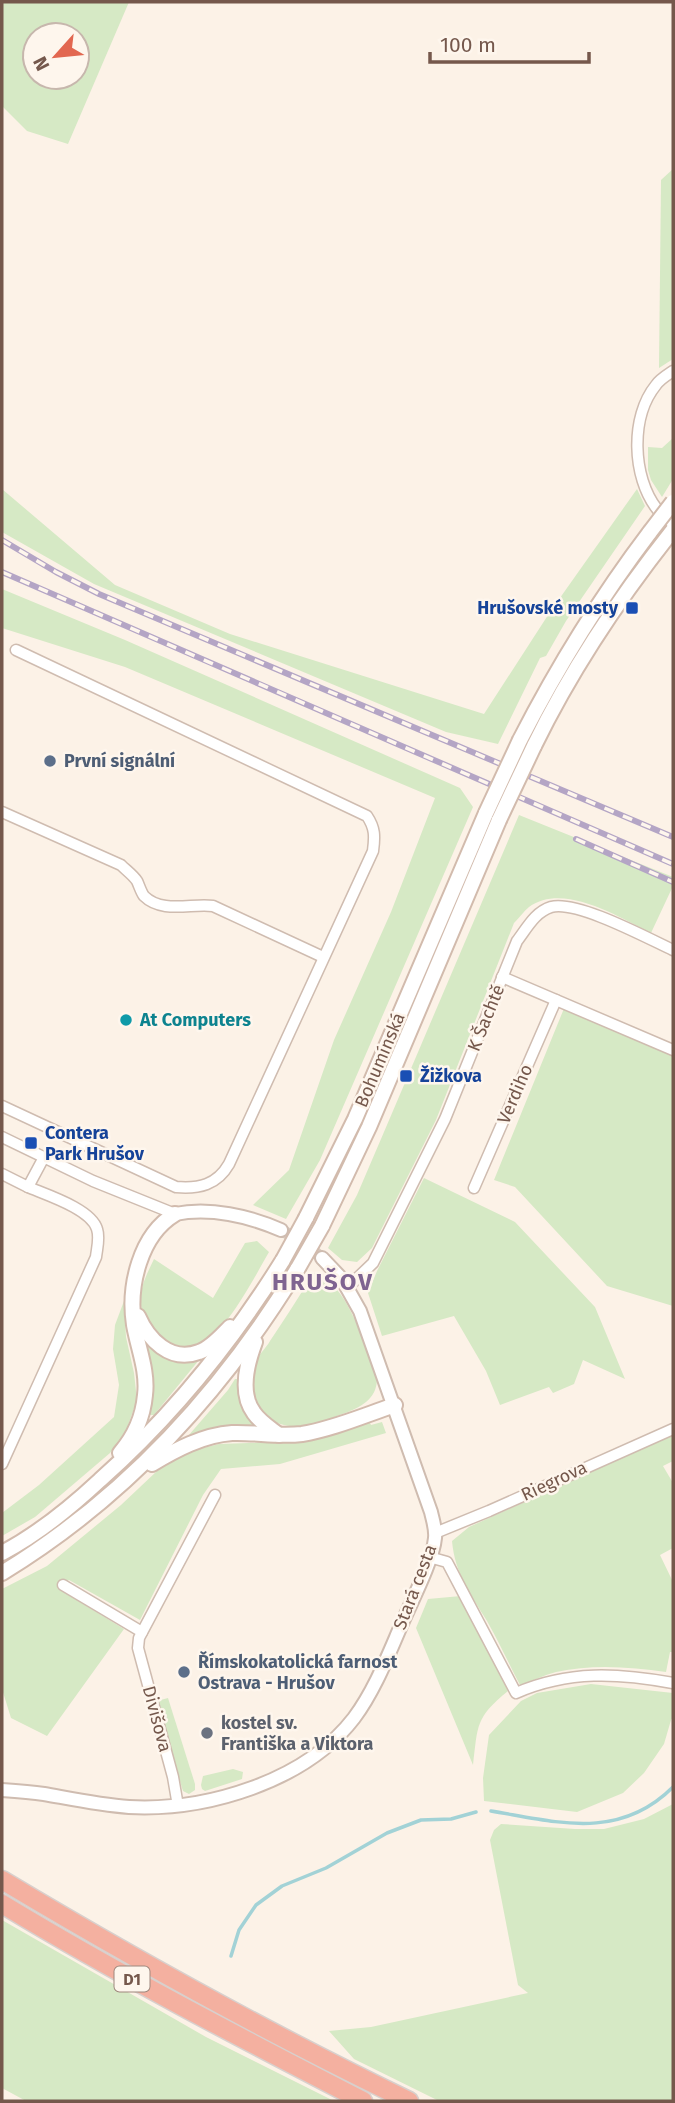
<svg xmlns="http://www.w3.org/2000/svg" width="675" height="2103" font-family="'Fira Sans',sans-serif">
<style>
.green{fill:#d6e9c5;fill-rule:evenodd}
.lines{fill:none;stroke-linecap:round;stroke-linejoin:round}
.stream{stroke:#a2d2d6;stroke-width:3.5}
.tertiary-tunnel{stroke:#daccc0;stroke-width:12;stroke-dasharray:12 6;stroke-linecap:butt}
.minor-casing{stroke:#cfbcb0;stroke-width:13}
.tertiary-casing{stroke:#cfbcb0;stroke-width:16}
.secondary-casing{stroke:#d2bbad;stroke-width:18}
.motorway-casing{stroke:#d8d0cd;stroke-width:21}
.minor{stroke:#fff;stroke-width:10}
.tertiary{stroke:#fff;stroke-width:12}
.secondary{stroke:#fff;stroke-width:14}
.motorway{stroke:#f4b0a0;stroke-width:18}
.rail-casing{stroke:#b4a5c5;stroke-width:6}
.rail{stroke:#fef6ed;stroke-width:3.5;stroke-dasharray:10;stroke-linecap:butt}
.secondary-bridge-casing{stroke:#d2bbad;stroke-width:18;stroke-linecap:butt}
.secondary-bridge{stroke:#fff;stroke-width:14}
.transit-dot{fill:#1a4fb4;stroke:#fef6ed;stroke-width:2.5}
.service-dot{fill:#5c6f8a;stroke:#fef6ed;stroke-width:2.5}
.culture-dot{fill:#0f9aa8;stroke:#fef6ed;stroke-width:2.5}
.worship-dot{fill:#6b7280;stroke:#fef6ed;stroke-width:2.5}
.labels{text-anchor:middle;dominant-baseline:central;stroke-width:5;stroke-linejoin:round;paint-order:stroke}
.shield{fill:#fef6ed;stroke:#9e877c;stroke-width:2}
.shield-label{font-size:16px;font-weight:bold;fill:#75584c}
.transit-label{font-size:18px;font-weight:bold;fill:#164399;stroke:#fef6ed;text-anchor:start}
.service-label{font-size:18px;font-weight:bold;fill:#4e5e75;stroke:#fef6ed;text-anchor:start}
.street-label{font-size:18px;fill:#75584c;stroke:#fef6ed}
.culture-label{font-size:18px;font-weight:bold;fill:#0d838f;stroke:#fef6ed;text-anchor:start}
.worship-label{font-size:18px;font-weight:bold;fill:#5b616d;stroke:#fef6ed;text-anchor:start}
.district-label{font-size:24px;font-weight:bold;letter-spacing:2px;fill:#7f6491;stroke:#fef6ed}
</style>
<rect width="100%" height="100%" fill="#fcf2e7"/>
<!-- green -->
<g class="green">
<path d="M2,2H129L68,144L27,131L2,106ZM35,35H77V77H35Z"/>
<polygon points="673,169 673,359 659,368 661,180"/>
<polygon points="673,438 673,479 662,497 651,480 648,470 648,447 662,448"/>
<polygon points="2,489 115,585 230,634 484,714 550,612 637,489 645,506 566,621 546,656 540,658 498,744 446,732 94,584 2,532"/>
<polygon points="2,589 125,640 460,788 473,807 320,1160 286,1219 253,1205 289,1170 334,1040 391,912 435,798 125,667 2,628"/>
<path d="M519,815L673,877V886L651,933C618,917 564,882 529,907C524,911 519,918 514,923L436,1120L372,1248L357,1262L342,1260L328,1248L357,1195L381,1139Z"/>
<polygon points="565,1006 673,1054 673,1306 607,1286 515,1187 494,1180"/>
<polygon points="424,1178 515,1222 595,1307 625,1379 583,1360 574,1384 553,1393 549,1387 500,1405 486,1371 454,1316 382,1336 368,1293 377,1271"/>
<path d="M257,1241L269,1252C255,1276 225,1336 198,1345C171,1354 144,1333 141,1305C139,1288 147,1274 154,1259L213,1298L245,1243Z"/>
<path d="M314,1273C337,1282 347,1303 357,1324C366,1342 383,1369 375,1390C369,1405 351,1411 337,1416C313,1425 288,1434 266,1416C256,1408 253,1401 252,1389C251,1380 251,1371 255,1363C258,1355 266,1348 270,1341C285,1319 299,1296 314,1273Z"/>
<polygon points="124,1301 126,1337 134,1373 137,1400 126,1431 110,1453 35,1517 2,1536 2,1513 39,1485 114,1417 119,1385 113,1349 115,1325"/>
<path d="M145,1343C161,1358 178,1363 199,1360L154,1415H150L153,1385Z"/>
<polygon points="235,1379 240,1379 263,1428 217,1430 188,1436 228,1390"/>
<polygon points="369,1421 371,1425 382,1422 386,1433 280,1464 221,1469 203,1495 140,1620 69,1580 57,1588 124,1629 47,1736 11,1718 2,1689 2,1589 47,1566 121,1505 157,1471 187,1452 219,1444 311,1441"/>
<path d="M673,1435V1461L663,1466L673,1483V1548L660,1555L673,1582V1652H670L666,1672C630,1667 593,1664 556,1672C544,1675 532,1681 520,1685C509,1664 499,1642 487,1621C470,1593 455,1574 452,1541L469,1527Z"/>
<path d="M461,1596L508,1691C475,1718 478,1725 473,1765L416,1628L428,1599Z"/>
<polygon points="591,1684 673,1693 673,1717 671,1720 664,1744 644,1773 623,1793 577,1812 484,1801 483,1778 489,1735 521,1701 537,1693"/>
<polygon points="168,1698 195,1784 195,1790 189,1794 183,1791 182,1788 157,1701"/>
<polygon points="233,1769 243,1772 242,1779 205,1791 202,1789 201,1785 203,1776"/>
<polygon points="673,1804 673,2101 439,2101 354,2059 329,2031 371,2027 528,1993 518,1985 490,1840 494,1830 501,1824 575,1829 604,1829 644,1819"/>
<polygon points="2,1920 206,2037 334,2101 26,2101 2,2088"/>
</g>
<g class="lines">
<!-- stream -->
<g class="stream">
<path d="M491,1811C557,1822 619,1841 673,1787"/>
<polyline points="231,1956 239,1930 256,1905 282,1886 326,1868 387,1833 421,1820 451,1819 476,1812"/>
</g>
<!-- tertiary-tunnel -->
<polyline class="tertiary-tunnel" points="281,1230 301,1241 322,1258"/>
<!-- minor casing -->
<g class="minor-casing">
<g id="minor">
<path d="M673,371C667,375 660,379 656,385C630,417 632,477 657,509C662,515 668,519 673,524"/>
<path d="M2,812L121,865C126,870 133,875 137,881C139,885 141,892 144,896C162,914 192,903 213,906L323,957"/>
<polyline points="502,977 673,1050"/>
<path d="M2,1106L176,1187C199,1189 217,1185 229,1164L373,851C375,836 375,828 367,816L16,650"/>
<polyline points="2,1137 93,1181 175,1214"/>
<polyline points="2,1174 28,1187"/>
<polyline points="474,1188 556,1000"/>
<path d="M348,1287L373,1263L445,1119L517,941C527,928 535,912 551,907C577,900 647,938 673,950"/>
<path d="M2,1464L96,1257C97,1248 100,1238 97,1229C91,1209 47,1195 28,1187L43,1159"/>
<polyline points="435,1533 489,1511 673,1429"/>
<path d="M429,1557L447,1562L516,1693C569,1670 618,1673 673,1683"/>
<polyline points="63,1585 142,1632"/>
<polyline points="178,1806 173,1777 138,1648 139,1638 215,1495"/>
</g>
</g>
<!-- tertiary casing -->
<g class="tertiary-casing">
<g id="tertiary">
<path d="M175,1214C210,1207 249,1216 281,1230"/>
<path d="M2,1790C16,1791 30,1792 44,1794C72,1799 100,1805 129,1807C206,1811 305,1782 354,1718C374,1691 387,1658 400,1628C410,1604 433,1561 435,1538C436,1529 433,1521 431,1512L360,1311L342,1279L322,1258"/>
</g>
</g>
<!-- secondary casing -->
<g class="secondary-casing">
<g id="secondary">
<path d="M520,740C558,666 600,598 650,532"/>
<path d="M534,746C572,668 619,598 673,530"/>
<polyline points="306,1218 355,1119 486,813"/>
<polyline points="322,1226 369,1127 499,820"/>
<path d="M138,1316C148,1339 170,1363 199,1352C211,1348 221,1336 230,1327"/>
<path d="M255,1342C247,1363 239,1393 254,1413C260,1422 270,1428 279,1435"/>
<path d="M120,1453C134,1437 143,1417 145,1395C148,1371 138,1348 134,1325C128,1286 140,1235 175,1214"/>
<path d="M152,1464C175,1450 203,1435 232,1433C255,1432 278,1437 302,1434C333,1429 365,1415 395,1405"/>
<path d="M2,1553C38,1534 70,1508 100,1480C172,1416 232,1342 283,1260"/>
<path d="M2,1573C125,1498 223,1391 298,1268"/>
</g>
</g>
<!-- motorway casing -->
<g class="motorway-casing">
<g id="motorway">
<path d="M2,1880C134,1959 270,2034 409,2101"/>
<path d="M2,1904C119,1975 241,2038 363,2101"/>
</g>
</g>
<!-- minor -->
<use href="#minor" class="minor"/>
<!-- tertiary -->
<use href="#tertiary" class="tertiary"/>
<!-- secondary -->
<use href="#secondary" class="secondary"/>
<!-- motorway -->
<use href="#motorway" class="motorway"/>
<!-- rail casing -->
<g class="rail-casing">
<g id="rail">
<polyline points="2,540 56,572 99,594 673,837"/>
<polyline points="2,572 673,864"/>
<polyline points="576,839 673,882"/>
</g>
</g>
<!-- rail -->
<use href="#rail" class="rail"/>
<!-- secondary-bridge casing -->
<g class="secondary-bridge-casing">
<g id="secondary-bridge">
<polyline points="650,532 673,502"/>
<polyline points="486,813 520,740"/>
<polyline points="499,820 534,746"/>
<polyline points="283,1260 306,1218"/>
<polyline points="298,1268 322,1226"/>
</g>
</g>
<!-- secondary-bridge -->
<use href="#secondary-bridge" class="secondary-bridge"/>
</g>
<!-- markers -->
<g class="transit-dot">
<rect x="625" y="601" width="14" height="14" rx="3.5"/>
<rect x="399" y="1069" width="14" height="14" rx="3.5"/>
<rect x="24" y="1136" width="14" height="14" rx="3.5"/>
</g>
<g class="service-dot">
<circle cx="50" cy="761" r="7"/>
<circle cx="184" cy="1672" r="7"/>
</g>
<circle class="culture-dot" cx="126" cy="1020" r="7"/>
<circle class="worship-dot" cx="207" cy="1733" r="7"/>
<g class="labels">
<!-- shield labels -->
<rect class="shield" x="114.5" y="1966.5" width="35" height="25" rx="5"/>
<g class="shield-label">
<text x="132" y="1979">D1</text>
</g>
<!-- transit labels -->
<g class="transit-label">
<text x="618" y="608" text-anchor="end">Hrušovské mosty</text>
<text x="420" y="1076">Žižkova</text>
<text x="45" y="1133">Contera<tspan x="45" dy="21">Park Hrušov</tspan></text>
</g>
<!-- service labels -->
<g class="service-label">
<text x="64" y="761">První signální</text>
<text x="198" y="1662">Římskokatolická farnost<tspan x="198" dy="21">Ostrava - Hrušov</tspan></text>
</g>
<!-- street labels -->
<g class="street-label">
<text transform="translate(486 1018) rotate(-68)">K Šachtě</text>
<text transform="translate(380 1060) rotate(-67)">Bohumínská</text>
<text transform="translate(515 1094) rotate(-67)">Verdiho</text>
<text transform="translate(554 1481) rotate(-25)">Riegrova</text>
<text transform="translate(415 1587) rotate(-69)">Stará cesta</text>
<text transform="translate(157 1719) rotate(75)">Divišova</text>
</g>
<!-- culture labels -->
<g class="culture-label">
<text x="140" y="1020">At Computers</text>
</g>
<!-- worship labels -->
<g class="worship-label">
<text x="221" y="1723">kostel sv.<tspan x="221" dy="21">Františka a Viktora</tspan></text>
</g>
<!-- district labels -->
<g class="district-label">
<text x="323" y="1282">HRUŠOV</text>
</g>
</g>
<!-- border -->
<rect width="675" height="2103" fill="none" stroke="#75584c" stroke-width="7"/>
<!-- north arrow -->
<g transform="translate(56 56) rotate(243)"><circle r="33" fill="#fef6ed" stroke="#c7b7ad" stroke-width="2"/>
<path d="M0-5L12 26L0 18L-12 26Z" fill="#e26750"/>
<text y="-10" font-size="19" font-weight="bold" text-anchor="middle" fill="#75584c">N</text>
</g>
<!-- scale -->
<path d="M430 52v10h159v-10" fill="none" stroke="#75584c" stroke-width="3.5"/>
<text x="440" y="52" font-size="21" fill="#75584c" stroke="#fef6ed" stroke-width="5" paint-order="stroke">100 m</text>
</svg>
